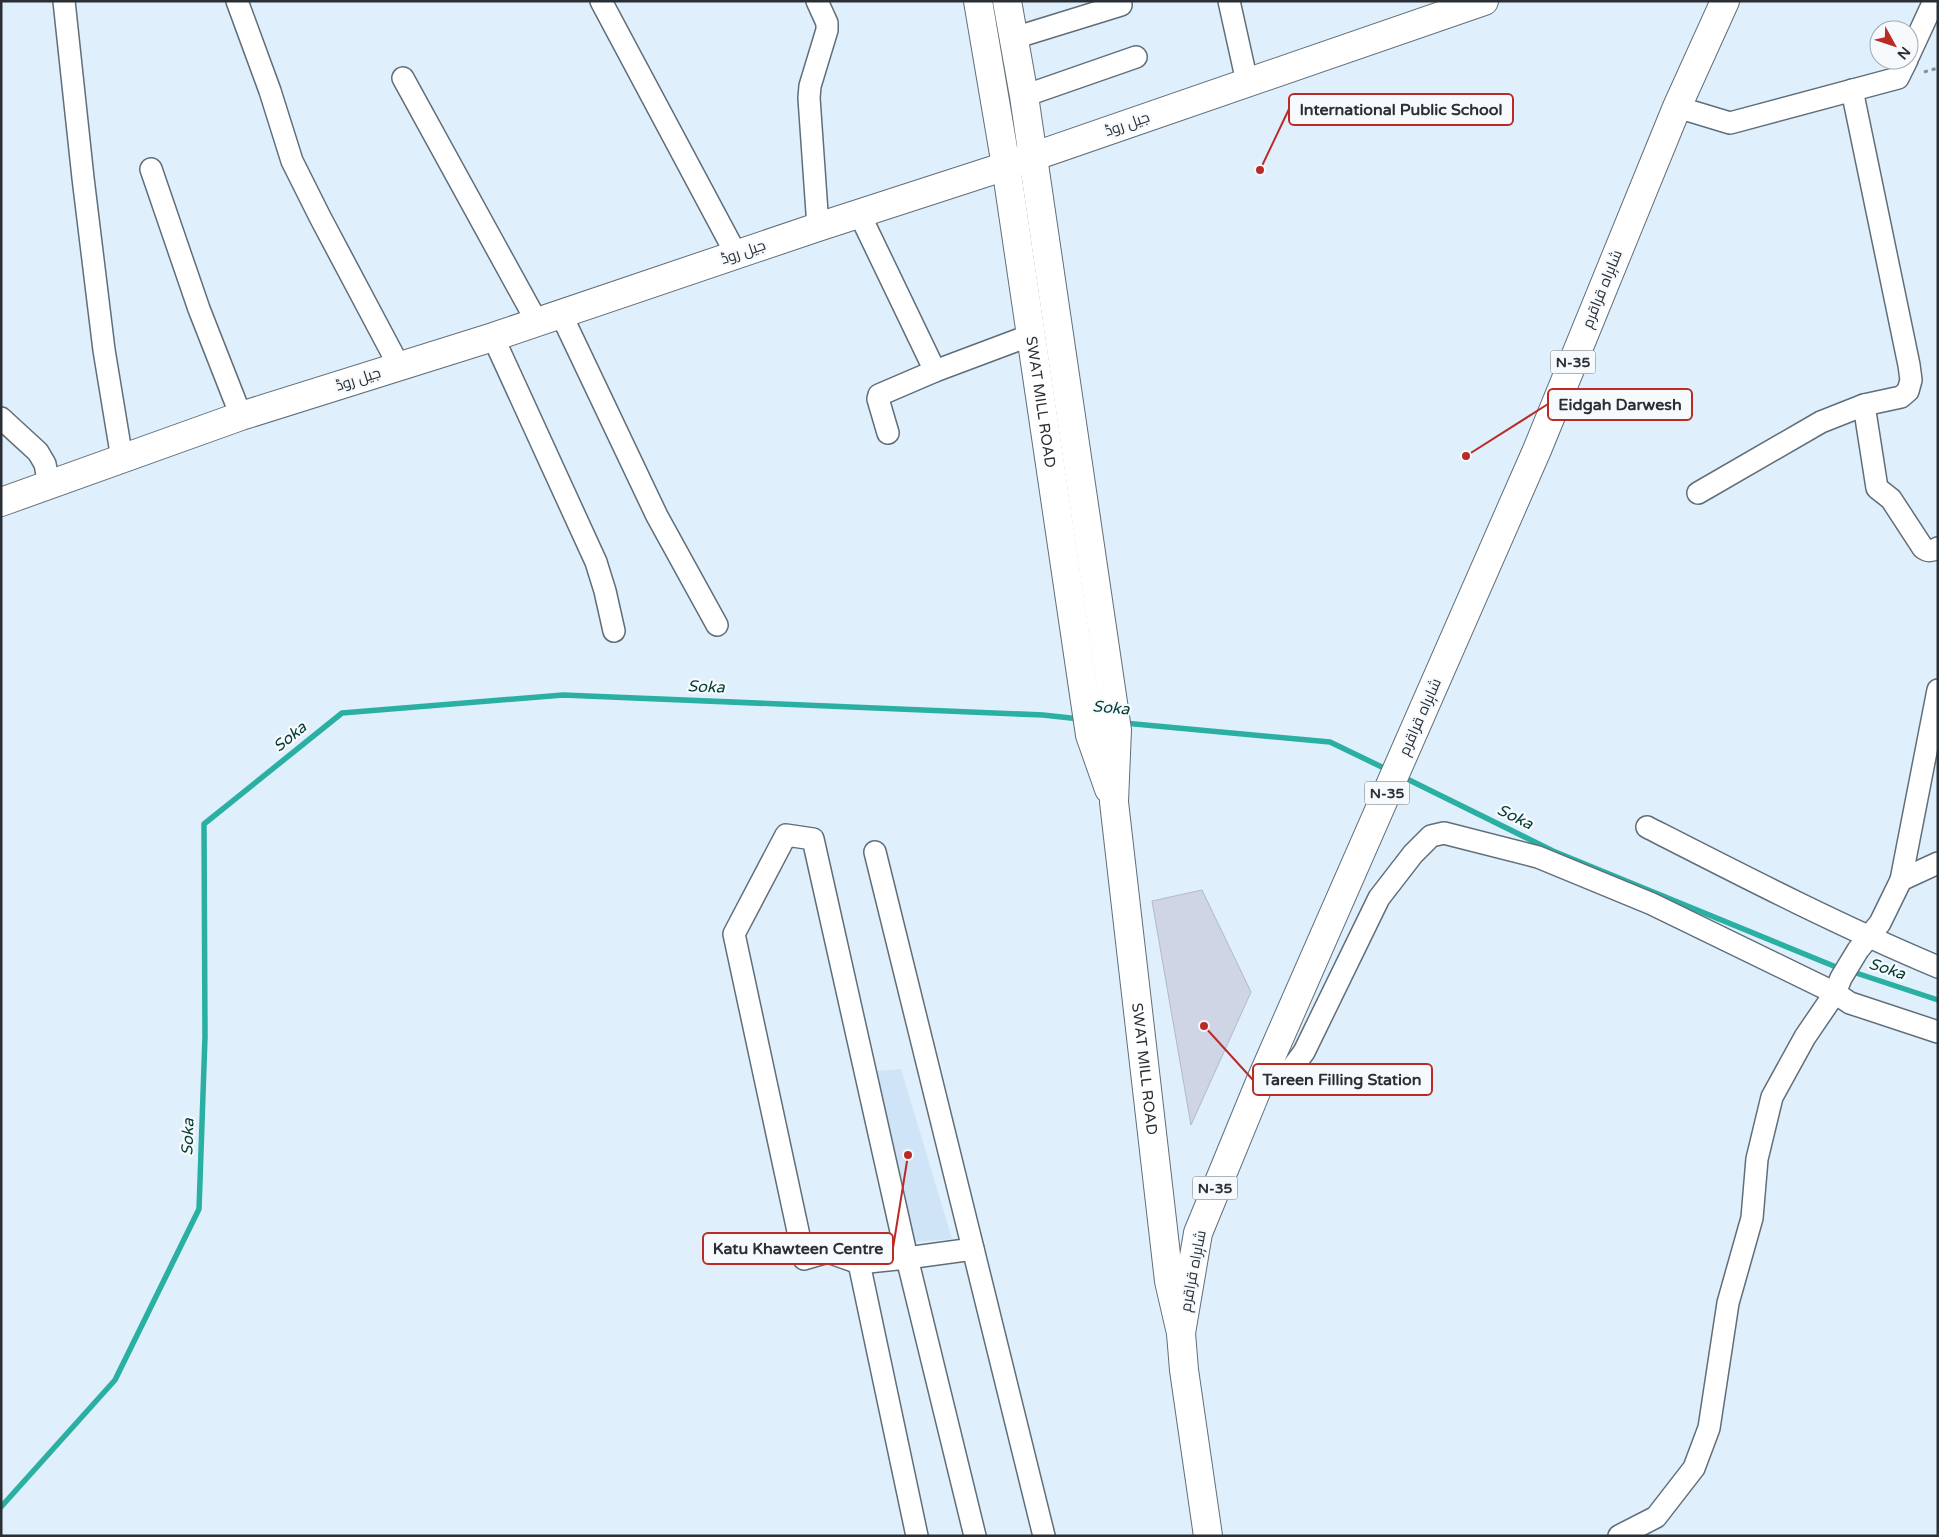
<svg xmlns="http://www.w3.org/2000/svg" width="1939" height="1537" font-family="'Varela Round',Cairo,sans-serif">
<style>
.built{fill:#cfe4f6}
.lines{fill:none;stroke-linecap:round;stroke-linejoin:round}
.stream{stroke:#2ab0a2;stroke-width:5.5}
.building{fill:#d0d5e6;stroke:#b3b8c9}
.street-casing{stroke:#606e79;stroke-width:24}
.secondary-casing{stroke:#606e79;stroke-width:30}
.primary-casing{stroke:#606e79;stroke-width:30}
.highway-casing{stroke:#606e79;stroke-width:30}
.path{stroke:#848f97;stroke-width:3;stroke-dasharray:4 4;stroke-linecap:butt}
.street{stroke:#fff;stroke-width:21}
.secondary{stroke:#fff;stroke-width:28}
.primary{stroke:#fff;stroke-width:28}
.highway{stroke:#fff;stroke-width:28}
.labels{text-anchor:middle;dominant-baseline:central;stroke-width:4.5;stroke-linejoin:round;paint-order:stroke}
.shield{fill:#f7fafd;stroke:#676c70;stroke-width:1}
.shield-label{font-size:14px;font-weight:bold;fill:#292f34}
.street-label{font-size:15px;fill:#292f34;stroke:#f7fafd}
.water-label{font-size:16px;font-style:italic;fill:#003b35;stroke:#f7fafd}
.leader{fill:none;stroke:#ba2b26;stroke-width:2}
.callout-dot{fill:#ba2b26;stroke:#f7fafd;stroke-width:2}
.callout{fill:#f7fafd;stroke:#ba2b26;stroke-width:2}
.callout-label{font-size:16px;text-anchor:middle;font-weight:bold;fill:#292f34}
</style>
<rect width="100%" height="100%" fill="#dfeffc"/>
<!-- built -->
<polygon class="built" points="901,1069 952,1239 913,1242 866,1072"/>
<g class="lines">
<!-- stream -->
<g class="stream">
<polyline points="1124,723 1330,742 1388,770"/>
<polyline points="1401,776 1553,851 1841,969"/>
<polyline points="1850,971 1938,1000"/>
<polyline points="1,1507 115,1380 199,1209 205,1037 204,824 342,713 563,695 1043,715 1080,719"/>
</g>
</g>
<!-- building -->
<polygon class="building" points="1202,890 1251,992 1191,1125 1152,901"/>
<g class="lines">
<!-- street casing -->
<g class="street-casing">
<g id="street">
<polyline points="64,1 83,178 104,350 122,459"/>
<polyline points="237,1 270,91 292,161 320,217 399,366"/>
<polyline points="601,1 736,254"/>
<polyline points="817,1 827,23 827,30 810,86 809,98 818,227"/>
<polyline points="1229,1 1247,82"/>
<polyline points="1014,38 1121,5"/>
<polyline points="1909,55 1934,1"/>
<polyline points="403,78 537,322"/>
<polyline points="1024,96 1136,57"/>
<polyline points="1677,107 1730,123 1898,78 1907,60"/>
<polyline points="151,169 199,309 241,416"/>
<polyline points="860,215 935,371"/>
<polyline points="561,314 657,516 717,625"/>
<polyline points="493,337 596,562 605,591 614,631"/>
<path d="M1864,405L1877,488L1891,499L1923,548C1928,552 1932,551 1938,548"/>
<polyline points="1,418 38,452 45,464 49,485"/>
<polyline points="888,433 878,399 879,395 935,371 1031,335"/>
<polyline points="1698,493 1821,422 1864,405 1901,397 1908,391 1911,380 1909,365 1852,90"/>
<path d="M1647,827C1743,876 1838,925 1938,967"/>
<polyline points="875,852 1044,1536"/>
<polyline points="1901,880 1938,863"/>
<path d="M1260,1082C1288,1080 1288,1073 1304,1052L1379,898L1413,854L1431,836L1444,833L1538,857L1652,904L1835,993L1850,1003L1938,1032"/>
<polyline points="973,1249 907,1258 813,839 786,835 734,934 804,1259 828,1252 859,1263 907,1258 975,1536"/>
<polyline points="859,1263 917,1536"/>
<polyline points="1619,1536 1656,1517 1694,1468 1709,1428 1728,1303 1752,1218 1757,1159 1772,1097 1805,1037 1835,993 1841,978 1858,950 1880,923 1901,880 1938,690"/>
</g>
</g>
<!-- secondary casing -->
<g class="secondary-casing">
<polyline id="secondary" points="1,502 241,416 493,337 818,227 1006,166 1484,1"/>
</g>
<!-- primary casing -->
<g class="primary-casing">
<g id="primary">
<path id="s1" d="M978,1L1006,166L1090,735L1109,789"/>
<path id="s2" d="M1007,1L1024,96L1117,730L1114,802L1169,1281L1181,1333"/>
</g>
</g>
<!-- highway casing -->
<g class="highway-casing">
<polyline id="highway" points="1208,1536 1184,1370 1181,1333 1198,1233 1260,1082 1537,450 1677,107 1725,1"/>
</g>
<!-- path -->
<polyline class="path" points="1924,72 1938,68"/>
<!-- street -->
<use href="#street" class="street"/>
<!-- secondary -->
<use href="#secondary" class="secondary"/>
<!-- primary -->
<use href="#primary" class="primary"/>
<!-- highway -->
<use href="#highway" class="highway"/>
</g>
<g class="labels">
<!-- shield labels -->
<g class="shield">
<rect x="1550.5" y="350.5" width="45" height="23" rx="4"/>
<rect x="1364.5" y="781.5" width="45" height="23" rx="4"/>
<rect x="1192.5" y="1176.5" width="45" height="23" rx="4"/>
</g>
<g class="shield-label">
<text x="1573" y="362">N-35</text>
<text x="1387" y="793">N-35</text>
<text x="1215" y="1188">N-35</text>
</g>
<!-- street labels -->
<g class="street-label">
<text transform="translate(1127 124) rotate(-19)">جیل روڈ</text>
<text transform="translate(743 252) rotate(-19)">جیل روڈ</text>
<text transform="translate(1602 289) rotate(-68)">شاہراہ قراقرم</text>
<text transform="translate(358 379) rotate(-18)">جیل روڈ</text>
<text stroke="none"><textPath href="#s1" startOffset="406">SWAT MILL ROAD</textPath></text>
<text transform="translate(1420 717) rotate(-66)">شاہراہ قراقرم</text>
<text stroke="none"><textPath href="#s2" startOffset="1078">SWAT MILL ROAD</textPath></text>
<text transform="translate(1193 1271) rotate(-79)">شاہراہ قراقرم</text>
</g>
<!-- water labels -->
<g class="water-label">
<text transform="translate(706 687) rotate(2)">Soka</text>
<text transform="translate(1111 708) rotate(5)">Soka</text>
<text transform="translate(290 737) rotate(-39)">Soka</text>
<text transform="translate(1515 817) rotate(26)">Soka</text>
<text transform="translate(1887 969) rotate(18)">Soka</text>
<text transform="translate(188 1137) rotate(-88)">Soka</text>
</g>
</g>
<!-- callouts -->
<path class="leader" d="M1260 170L1289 109M1466 456L1548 404M1204 1026L1253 1080M908 1155L893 1248"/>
<g class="callout-dot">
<circle cx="1260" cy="170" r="5"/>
<circle cx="1466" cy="456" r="5"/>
<circle cx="1204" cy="1026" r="5"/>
<circle cx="908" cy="1155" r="5"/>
</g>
<g class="callout">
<rect x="1289" y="94" width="224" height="31" rx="5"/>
<rect x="1548" y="389" width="144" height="31" rx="5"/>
<rect x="1253" y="1064" width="179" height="31" rx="5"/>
<rect x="703" y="1233" width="190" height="31" rx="5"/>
</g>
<g class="callout-label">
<text x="1401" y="115">International Public School</text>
<text x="1620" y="410">Eidgah Darwesh</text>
<text x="1342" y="1085">Tareen Filling Station</text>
<text x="798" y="1254">Katu Khawteen Centre</text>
</g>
<!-- border -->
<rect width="1939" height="1537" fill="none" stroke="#292f34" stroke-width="5"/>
<!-- north arrow -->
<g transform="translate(1894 45) rotate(130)"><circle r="24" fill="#f7fafd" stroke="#a5a9ad"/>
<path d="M0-4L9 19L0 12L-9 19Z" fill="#ba2b26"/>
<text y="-8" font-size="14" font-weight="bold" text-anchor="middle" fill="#292f34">N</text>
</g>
</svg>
